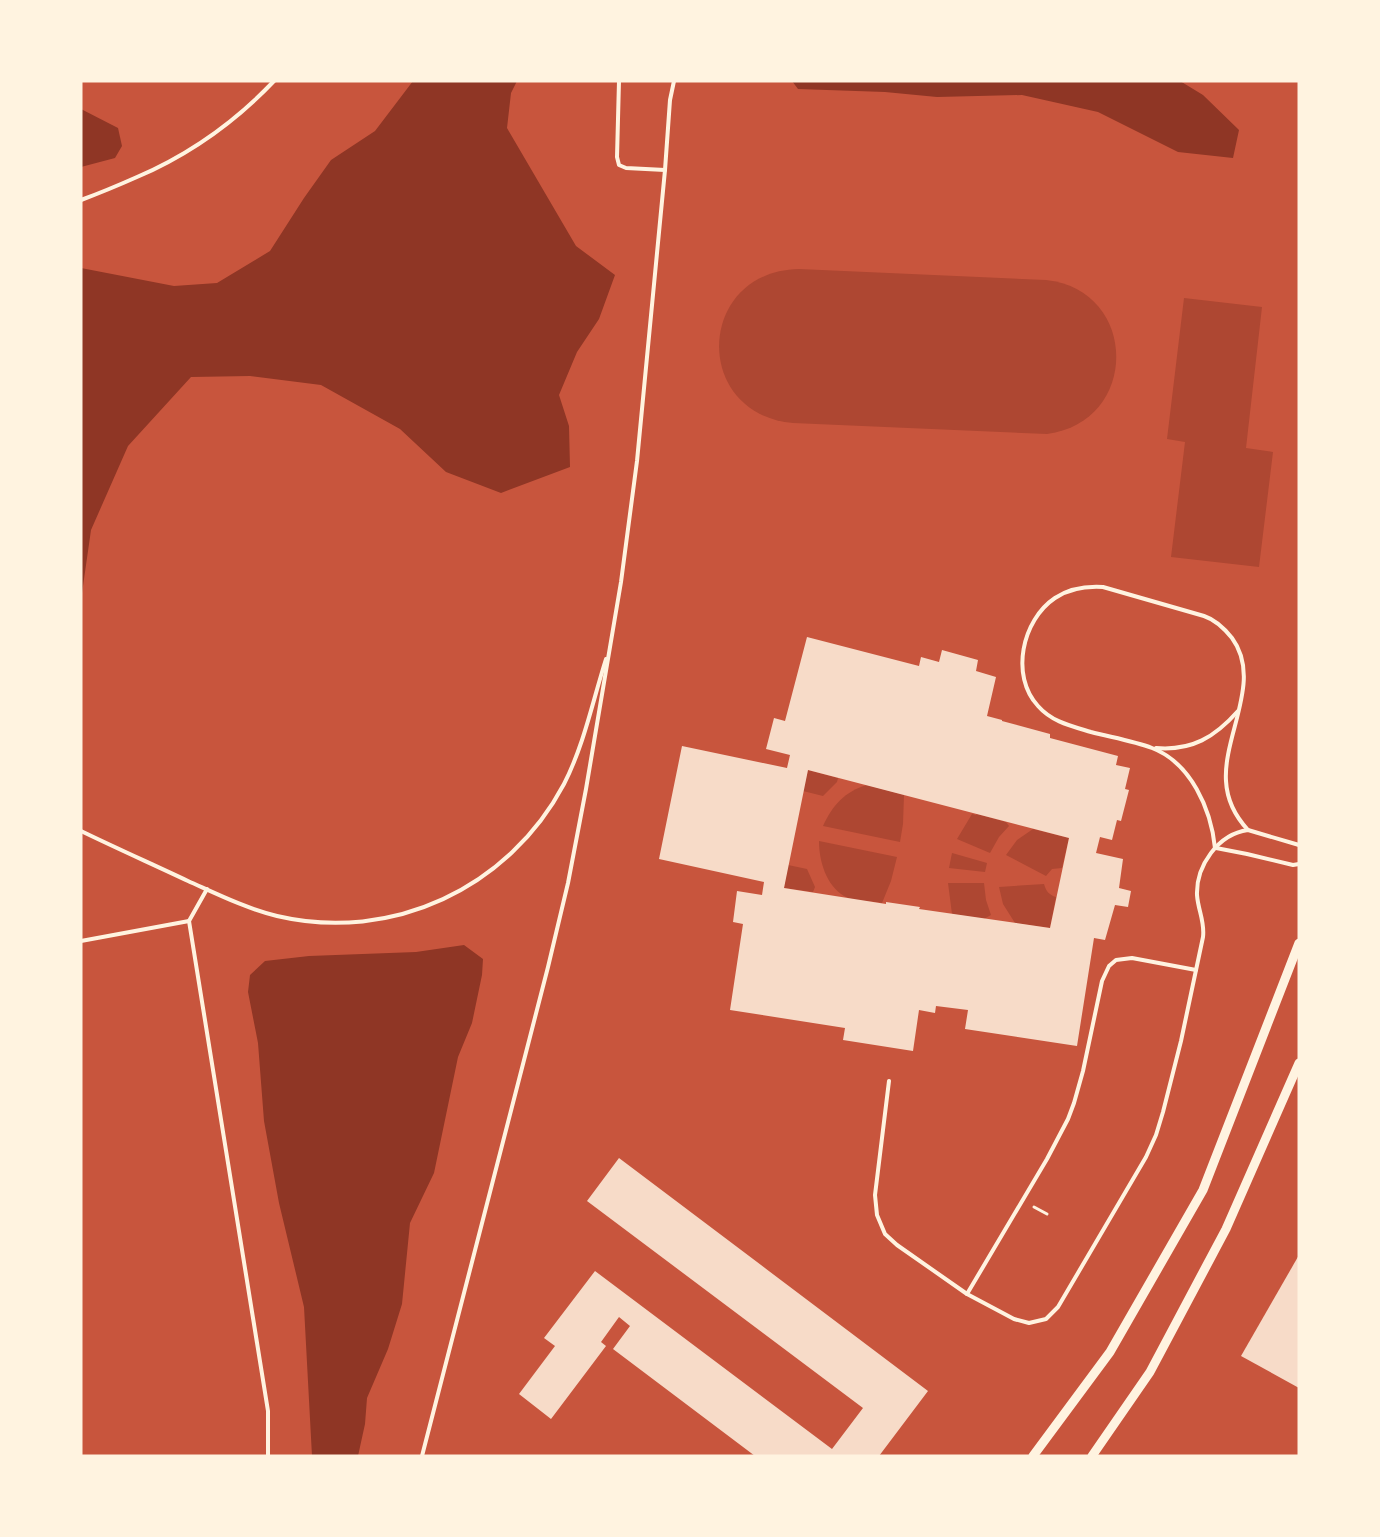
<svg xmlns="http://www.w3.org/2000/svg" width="1380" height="1537" font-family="'PT Sans',sans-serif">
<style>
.green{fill:#ae4732}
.water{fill:#8f3625}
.building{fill:#f7dbc8;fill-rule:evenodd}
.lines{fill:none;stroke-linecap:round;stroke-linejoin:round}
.path{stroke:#fff3e0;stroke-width:3}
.service{stroke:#fff3e0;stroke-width:4}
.tertiary{stroke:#fff3e0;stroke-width:9}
</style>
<rect width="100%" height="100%" fill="#c8553d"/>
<!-- green -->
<g class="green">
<path d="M799,269L1046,280C1139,290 1140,422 1047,434L793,423C691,414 696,271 799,269Z"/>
<polygon points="1184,298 1262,307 1246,448 1273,452 1259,567 1171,557 1185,442 1167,439"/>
<polygon points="808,770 838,778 837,782 823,796 803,791"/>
<path d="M867,785L904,795L903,824L900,842L823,826C832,806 845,791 867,785Z"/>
<polygon points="972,814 976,815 977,814 1006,822 1009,826 999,837 990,853 957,839"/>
<polygon points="1033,829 1069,838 1062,868 1052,869 1046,876 1006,855 1017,840"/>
<path d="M819,841L897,857L891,881L882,903C872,901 852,901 844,896C826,885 819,861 819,841Z"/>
<polygon points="952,853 987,863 985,872 949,868"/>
<polygon points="788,865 807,869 815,887 813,892 784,888"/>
<polygon points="948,883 984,883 986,900 991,915 984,919 952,914"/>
<path d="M1044,884C1046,891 1049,895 1056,897L1050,928L1015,923L1003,904L999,887Z"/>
</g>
<!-- water -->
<g class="water">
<polygon points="413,81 517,81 511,93 507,128 576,246 615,275 599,319 577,352 559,395 569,426 570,467 501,493 446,472 400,429 321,385 250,376 191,377 128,446 91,530 81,600 81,268 174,286 217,283 270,251 304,198 331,160 375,131"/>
<polygon points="792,81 1180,81 1203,95 1239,130 1233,158 1178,152 1098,112 1022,95 937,97 885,92 798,89"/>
<polygon points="81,109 118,128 122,146 115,158 81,167"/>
<polygon points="464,945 483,959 482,975 472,1023 458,1057 434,1173 410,1223 402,1304 388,1349 367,1398 365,1424 358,1456 312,1456 304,1307 279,1203 264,1121 258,1043 248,992 250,975 265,961 309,956 416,952"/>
</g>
<!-- building -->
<g class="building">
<path d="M807,637L919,666L921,657L939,662L942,650L978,660L976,671L996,677L987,716L1002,720V721L1050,734V738L1118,756L1116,765L1130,768L1125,789L1129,790L1121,821L1117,820L1112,840L1100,837L1096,853L1123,859L1119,888L1131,891L1128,907L1115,905L1105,940L1094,938L1077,1046L965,1029L968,1010L936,1006L935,1013L919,1010L913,1051L843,1040L845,1028L730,1010L743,924L733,922L737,891L762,895L764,882L659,859L682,746L787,768L790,755L766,749L774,718L785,721ZM808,770L1069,838L1050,928L919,909L920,907L886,902V904L784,888Z"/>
<polygon points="619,1158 928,1391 879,1456 755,1456 613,1349 630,1326 619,1317 601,1342 606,1346 551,1419 519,1394 555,1346 544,1338 595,1271 832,1449 863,1408 587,1201"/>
<polygon points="1299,1255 1299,1388 1241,1356"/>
</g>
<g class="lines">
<!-- path -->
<polyline class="path" points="1034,1207 1047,1214"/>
<!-- service -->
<g class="service">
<polyline points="619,81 617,157 619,165 626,168 665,170"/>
<path d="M81,200C100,193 119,185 137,177C188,155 236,121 274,81"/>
<path d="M1156,748C1192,751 1215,737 1238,711"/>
<path d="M81,831C116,848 152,864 188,881C217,894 245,908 277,916C392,943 509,888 564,784C584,745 593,700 606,659"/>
<path d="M1215,848C1211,809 1191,763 1152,748C1134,741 1110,737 1091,732C1071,726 1052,722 1038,706C1010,676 1022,620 1055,598C1070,588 1086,586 1103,587L1204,616C1216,620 1224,628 1232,638C1263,680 1223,735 1226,781C1227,800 1235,816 1248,830"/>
<polyline points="1216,848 1247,854 1293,865 1299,864"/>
<polyline points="207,889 189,921 268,1411 268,1456"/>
<polyline points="81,941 189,921"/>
<path d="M889,1081L875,1195L877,1215L885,1234L897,1245L967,1294L999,1311L1014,1319L1029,1323L1046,1319L1058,1307L1146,1157L1156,1135L1163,1112L1181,1041L1203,937C1205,922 1198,910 1197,895C1196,866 1218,834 1248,830L1299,845"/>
<polyline points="967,1294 1047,1159 1068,1119 1074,1103 1083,1071 1102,981 1109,966 1116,960 1132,958 1196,970"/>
<polyline points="422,1456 548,967 568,883 586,789 621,582 637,461 665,170 670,100 674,81"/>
</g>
<!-- tertiary -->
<g class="tertiary">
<polyline points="1033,1456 1110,1352 1203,1190 1299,943"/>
<polyline points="1092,1456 1150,1372 1226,1229 1299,1063"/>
</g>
</g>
<!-- border -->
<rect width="1380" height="1537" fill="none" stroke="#fff3e0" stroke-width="165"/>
</svg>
